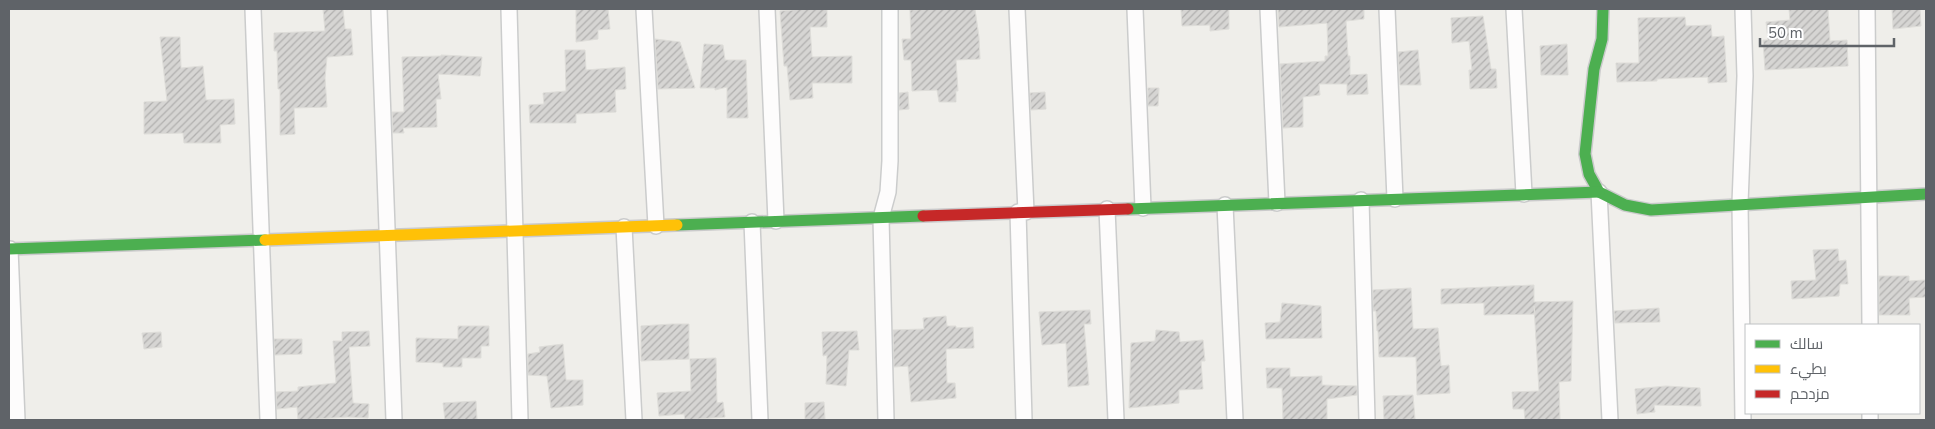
<svg xmlns="http://www.w3.org/2000/svg" width="1935" height="429" font-family="'Nunito Sans',Cairo,sans-serif">
<style>
.building{fill:url(#building-hatch);stroke:#deddd9}
.lines{fill:none;stroke-linecap:round;stroke-linejoin:round}
.street-casing{stroke:#cbcccc;stroke-width:18}
.fast-casing{stroke:#cacacb;stroke-width:14}
.slow-casing{stroke:#cacacb;stroke-width:14}
.jam-casing{stroke:#cacacb;stroke-width:14}
.street{stroke:#fdfcfc;stroke-width:15}
.fast{stroke:#4caf50;stroke-width:11}
.slow{stroke:#ffc107;stroke-width:11}
.jam{stroke:#c62828;stroke-width:11}
</style>
<defs>
<pattern id="building-hatch" width="6" height="6" patternUnits="userSpaceOnUse" patternTransform="scale(1.25)"><rect width="6" height="6" fill="#d6d5d3"/><path d="M-1 1l2-2M0 6l6-6M5 7l2-2" fill="none" stroke="#b1b0af"/></pattern>
</defs>
<rect width="100%" height="100%" fill="#efeeea"/>
<!-- building -->
<g class="building">
<polygon points="323,9 343,9 345,29 351,29 353,55 327,57 325,78 327,107 294,108 295,134 280,135 280,89 278,89 277,51 274,51 274,33 325,31"/>
<polygon points="576,9 608,9 610,29 598,30 598,39 576,42"/>
<polygon points="794,9 827,9 827,27 810,27 812,57 852,56 852,83 812,83 813,98 790,100 787,66 784,66 780,11 794,10"/>
<polygon points="933,9 975,9 979,37 980,59 956,60 958,91 956,91 956,102 939,102 937,90 912,91 911,60 904,60 902,39 911,39 910,10"/>
<polygon points="1181,9 1229,9 1229,29 1210,31 1210,25 1182,26"/>
<polygon points="1278,9 1364,9 1364,19 1346,21 1348,56 1350,56 1350,75 1367,74 1368,94 1347,95 1347,84 1319,84 1320,95 1303,97 1303,127 1283,128 1280,64 1325,61 1325,56 1328,56 1327,23 1279,27"/>
<polygon points="1789,9 1828,9 1830,41 1847,40 1848,66 1765,70 1763,40 1768,40 1766,22 1790,20"/>
<polygon points="1892,9 1920,9 1921,26 1893,29"/>
<polygon points="1483,16 1491,69 1496,69 1497,88 1470,89 1469,70 1472,70 1469,41 1452,43 1451,18"/>
<polygon points="1685,17 1686,26 1711,25 1712,37 1724,36 1727,82 1708,83 1708,77 1657,79 1657,81 1617,82 1616,63 1639,63 1638,18"/>
<polygon points="160,37 180,37 181,68 203,66 206,100 234,99 235,124 220,125 221,143 184,143 183,133 144,134 144,102 167,101"/>
<polygon points="655,39 680,42 695,88 658,89"/>
<polygon points="704,44 723,45 725,60 746,60 748,118 727,118 727,87 715,90 715,88 700,88"/>
<polygon points="1567,44 1568,75 1541,75 1540,46"/>
<polygon points="565,50 585,50 586,70 625,67 626,89 615,90 616,112 576,114 576,123 530,123 529,105 544,104 543,93 566,91"/>
<polygon points="1418,50 1421,85 1400,85 1398,52"/>
<polygon points="441,55 482,57 480,76 438,74 441,99 436,99 437,127 403,128 404,133 393,133 392,112 404,112 402,57 441,56"/>
<polygon points="1148,88 1159,88 1158,106 1148,106"/>
<polygon points="908,92 909,109 899,110 899,93"/>
<polygon points="1045,92 1046,109 1031,110 1030,93"/>
<polygon points="1838,249 1839,261 1846,260 1848,284 1840,284 1839,296 1792,299 1791,281 1816,280 1813,250"/>
<polygon points="1879,276 1909,276 1909,281 1925,280 1926,297 1909,298 1910,315 1879,315"/>
<polygon points="1534,285 1534,302 1573,301 1571,381 1559,382 1560,420 1525,420 1524,409 1513,409 1512,392 1539,391 1534,306 1535,314 1484,315 1484,303 1441,304 1441,289"/>
<polygon points="1411,288 1413,329 1438,328 1441,366 1449,365 1450,393 1417,395 1416,357 1379,357 1378,331 1377,331 1376,311 1373,311 1373,290"/>
<polygon points="1282,303 1321,306 1322,338 1266,339 1265,323 1280,322"/>
<polygon points="1659,308 1660,322 1615,323 1614,311"/>
<polygon points="1090,310 1091,324 1084,324 1089,385 1068,387 1066,343 1042,345 1039,312"/>
<polygon points="946,316 947,326 956,326 956,328 973,327 974,348 946,349 947,383 955,383 956,398 911,402 908,366 894,367 893,330 924,329 923,318"/>
<polygon points="672,324 689,324 689,359 641,361 641,326"/>
<polygon points="458,326 489,326 489,346 481,346 481,358 462,358 462,367 443,367 443,363 416,362 416,338 458,339"/>
<polygon points="1156,330 1179,332 1180,342 1203,340 1205,361 1201,361 1203,389 1179,390 1179,403 1129,408 1131,343 1155,341"/>
<polygon points="369,331 370,346 349,347 353,403 369,404 368,418 348,417 298,420 297,407 277,409 276,392 298,391 298,387 336,383 333,341 342,341 342,332"/>
<polygon points="857,331 859,350 849,350 846,386 826,384 827,355 823,356 822,332"/>
<polygon points="161,332 162,347 144,349 142,333"/>
<polygon points="274,339 302,339 302,354 275,355"/>
<polygon points="563,344 566,380 583,380 583,405 551,408 547,376 528,375 528,354 540,352 539,347"/>
<polygon points="716,358 717,403 723,402 725,417 685,420 684,414 659,416 657,393 691,391 690,359"/>
<polygon points="1266,368 1290,368 1290,377 1322,376 1322,385 1357,386 1357,395 1327,399 1327,420 1283,420 1282,388 1267,388"/>
<polygon points="1666,386 1700,388 1701,406 1654,405 1655,412 1637,414 1635,389"/>
<polygon points="1413,395 1415,419 1384,420 1383,396"/>
<polygon points="476,401 477,420 445,420 443,403"/>
<polygon points="824,402 825,420 805,420 805,403"/>
</g>
<g class="lines">
<!-- street casing -->
<g class="street-casing">
<g id="street">
<polyline points="253,9 268,420"/>
<polyline points="379,9 394,420"/>
<polyline points="509,9 520,420"/>
<polyline points="644,9 656,226"/>
<polyline points="767,9 776,221"/>
<polyline points="1017,9 1026,212"/>
<polyline points="1135,9 1143,208"/>
<polyline points="1268,9 1277,203"/>
<polyline points="1387,9 1395,199"/>
<polyline points="1514,9 1524,194"/>
<polyline points="1743,9 1745,76 1740,203 1743,420"/>
<polyline points="1867,9 1870,325"/>
<polyline points="1599,192 1610,420"/>
<polyline points="1361,200 1367,420"/>
<polyline points="1225,205 1235,420"/>
<polyline points="1107,209 1116,420"/>
<polyline points="1018,212 1024,420"/>
<polyline points="752,222 760,420"/>
<polyline points="624,227 634,420"/>
<polyline points="10,249 17,420"/>
<polyline points="1870,413 1870,420"/>
<polyline points="886,420 881,218 888,192 890,161 890,9"/>
</g>
</g>
<!-- fast casing -->
<g class="fast-casing">
<g id="fast">
<polyline points="1603,9 1602,39 1594,69 1585,154 1589,174 1599,192 1625,205 1651,210 1926,194"/>
<polyline points="1128,209 1599,192"/>
<polyline points="677,225 923,216"/>
<polyline points="9,249 265,240"/>
</g>
</g>
<!-- slow casing -->
<g class="slow-casing">
<polyline id="slow" points="265,240 677,225"/>
</g>
<!-- jam casing -->
<g class="jam-casing">
<polyline id="jam" points="923,216 1128,209"/>
</g>
<!-- street -->
<use href="#street" class="street"/>
<!-- fast -->
<use href="#fast" class="fast"/>
<!-- slow -->
<use href="#slow" class="slow"/>
<!-- jam -->
<use href="#jam" class="jam"/>
</g>
<!-- border -->
<rect width="1935" height="429" fill="none" stroke="#5f6368" stroke-width="20"/>
<!-- legend -->
<rect x="1745" y="324" width="175" height="90" fill="#ffffff" stroke="#bfc1c3"/>
<rect x="1755" y="340" width="25" height="8" fill="#4caf50" stroke="#bfc1c3"/>
<text x="1790" y="349" font-size="15" fill="#5f6368">سالك</text>
<rect x="1755" y="365" width="25" height="8" fill="#ffc107" stroke="#bfc1c3"/>
<text x="1790" y="374" font-size="15" fill="#5f6368">بطيء</text>
<rect x="1755" y="390" width="25" height="8" fill="#c62828" stroke="#bfc1c3"/>
<text x="1790" y="399" font-size="15" fill="#5f6368">مزدحم</text>
<!-- scale -->
<path d="M1760 38v8h134v-8" fill="none" stroke="#5f6368" stroke-width="2.5"/>
<text x="1768" y="38" font-size="15" fill="#5f6368" stroke="#ffffff" stroke-width="4" paint-order="stroke">50 m</text>
</svg>
